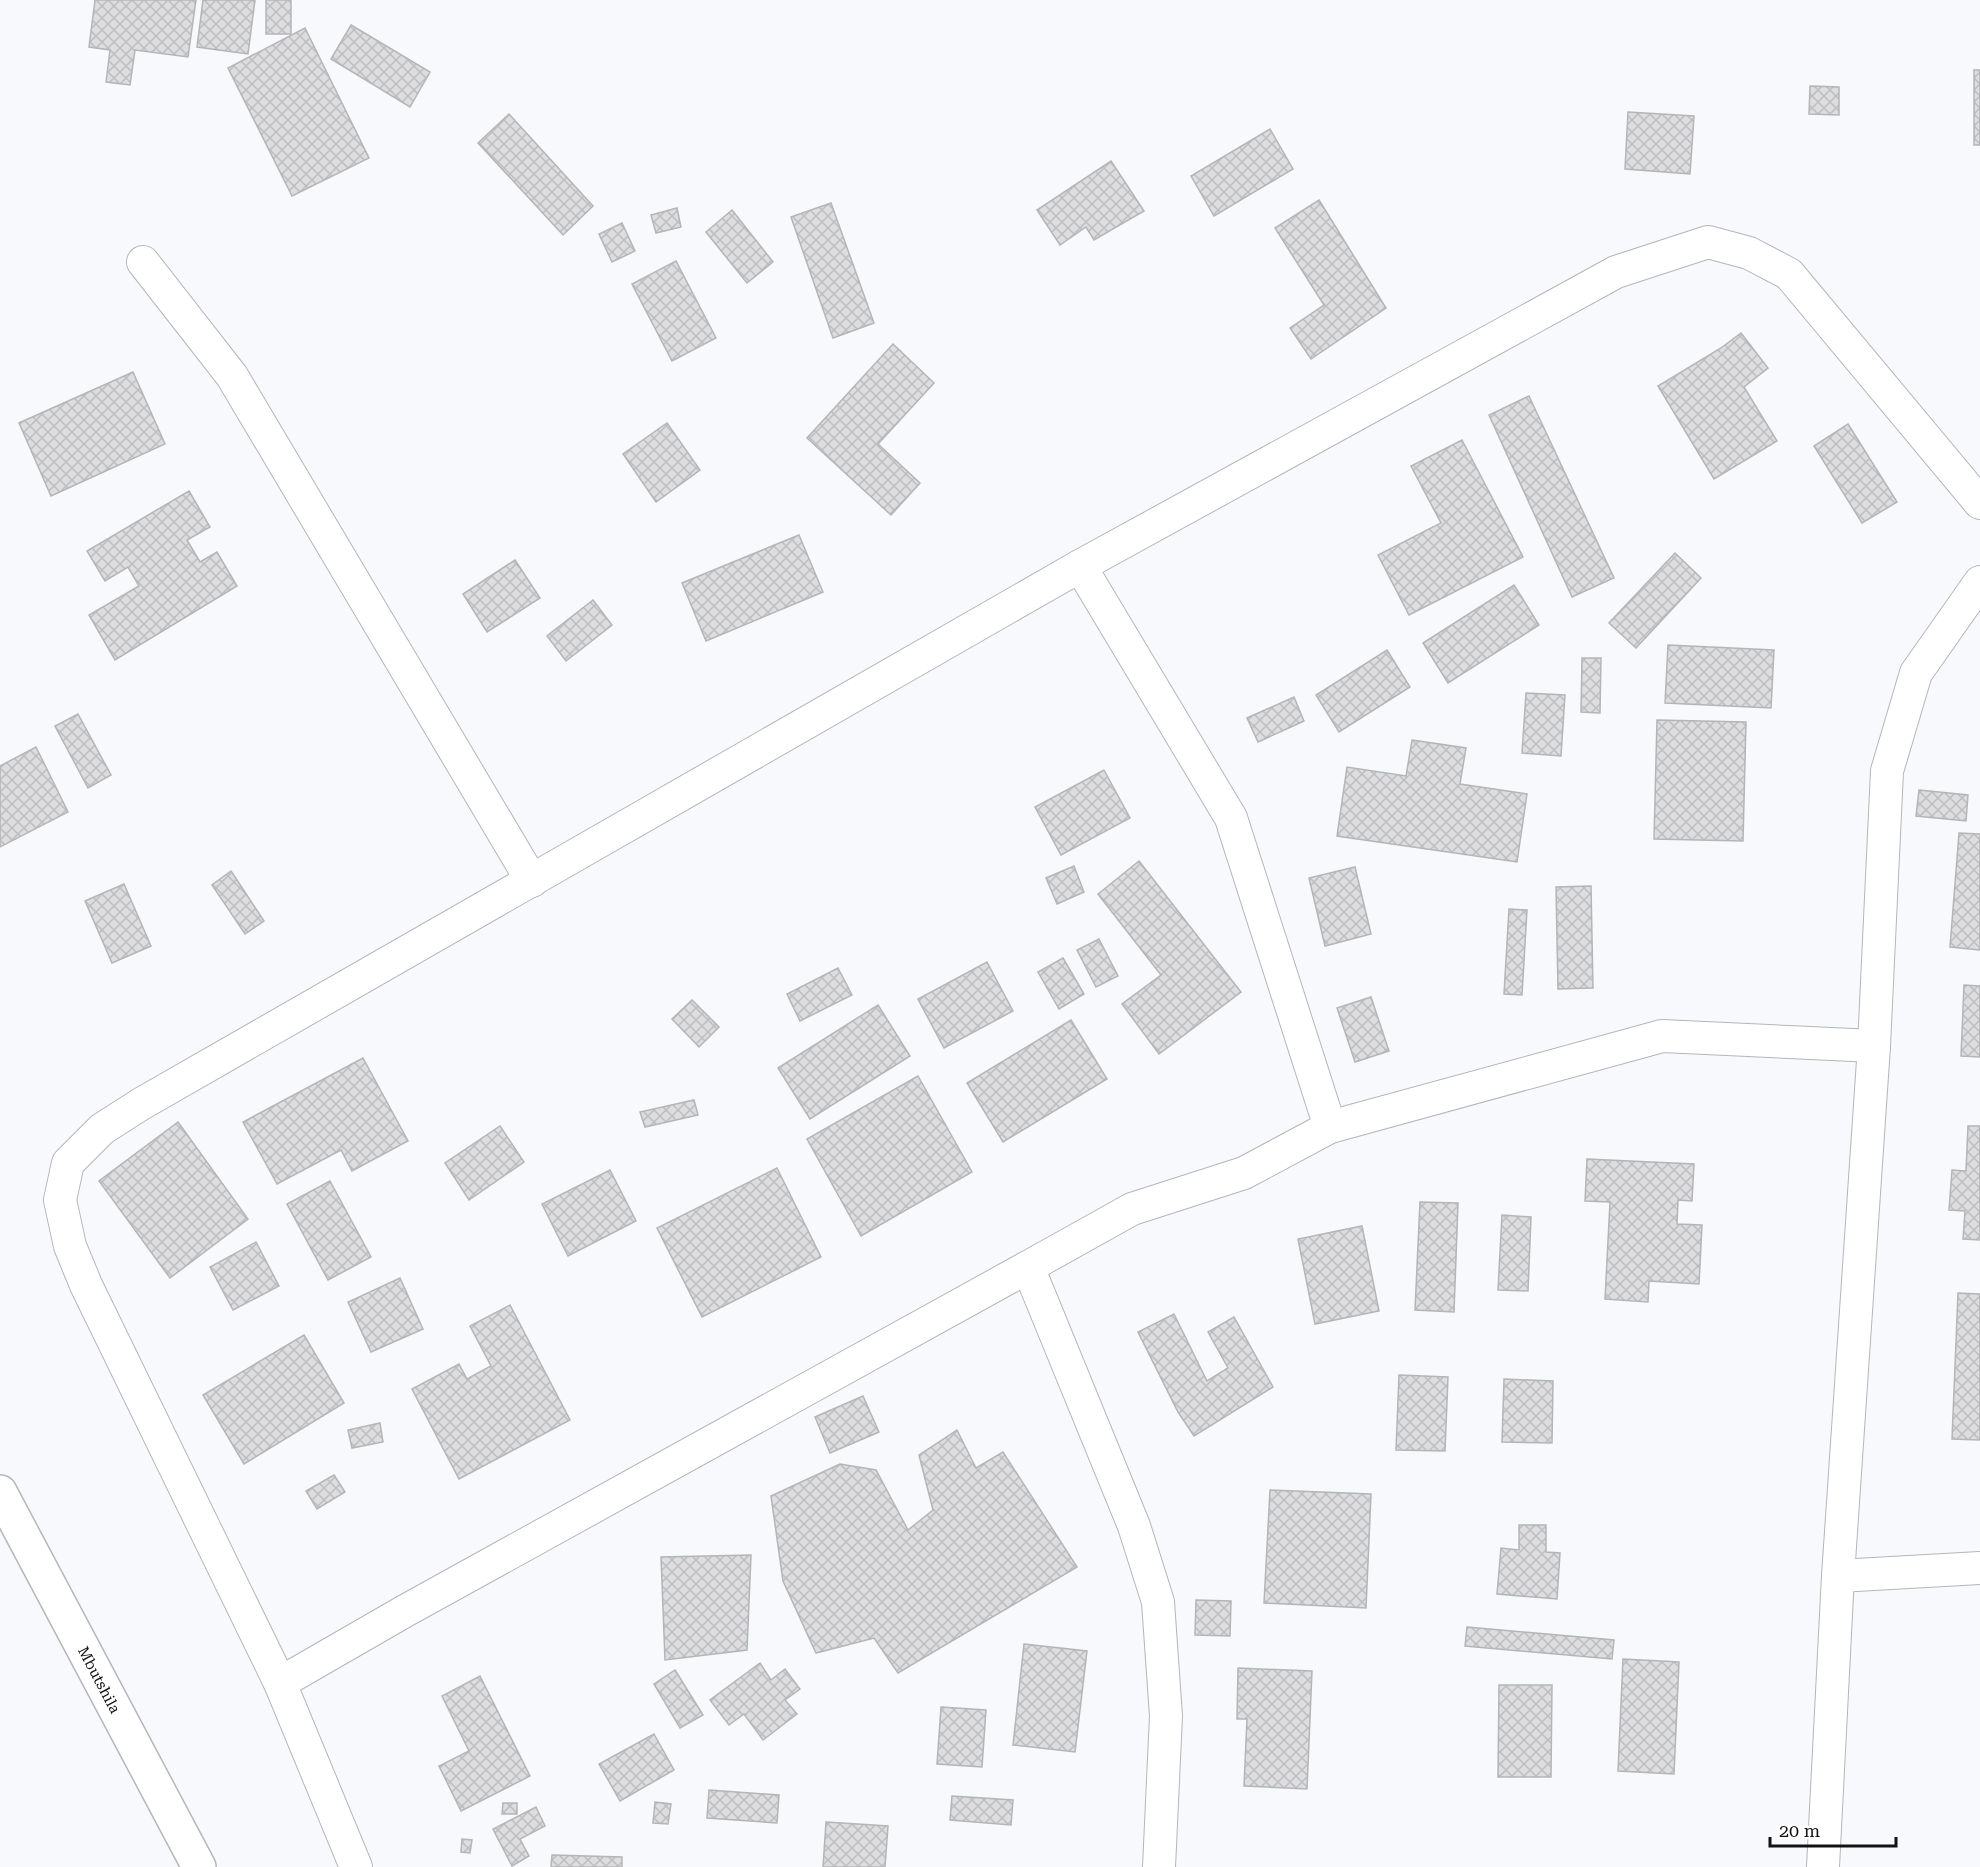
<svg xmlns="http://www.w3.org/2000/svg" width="1980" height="1867" font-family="'Roboto Serif',serif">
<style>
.building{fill:url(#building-cross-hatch);stroke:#b5b5b8;stroke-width:1.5}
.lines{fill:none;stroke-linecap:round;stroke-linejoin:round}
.street-casing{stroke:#b5b6b9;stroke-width:34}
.secondary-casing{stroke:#b5b6b9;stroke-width:36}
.street{stroke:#fff;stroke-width:32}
.secondary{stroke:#fff;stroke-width:33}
.labels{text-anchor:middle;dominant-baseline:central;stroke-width:5;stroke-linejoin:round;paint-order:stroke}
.street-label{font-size:15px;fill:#121213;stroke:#fff}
</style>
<defs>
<pattern id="building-cross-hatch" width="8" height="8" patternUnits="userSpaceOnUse" patternTransform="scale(1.5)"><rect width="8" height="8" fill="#dddcdf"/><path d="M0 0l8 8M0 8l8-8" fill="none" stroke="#bdbcbe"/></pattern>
</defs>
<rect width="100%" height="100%" fill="#f8f9fc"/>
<!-- building -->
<g class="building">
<polygon points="95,0 196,0 188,57 135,50 130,85 106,82 110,50 89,47"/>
<polygon points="203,0 255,0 248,54 197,47"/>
<rect x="266" y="0" width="25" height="34"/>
<polygon points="351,25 430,72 410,107 331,59"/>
<polygon points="305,28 369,158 292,196 228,68"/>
<rect x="1974" y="70" width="6" height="75"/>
<polygon points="1810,86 1839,87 1839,115 1809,114"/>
<polygon points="1628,112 1694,116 1690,174 1625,169"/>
<polygon points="509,114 593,206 563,235 478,143"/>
<polygon points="1270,129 1293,169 1214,216 1191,176"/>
<polygon points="1111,161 1144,211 1094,240 1086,227 1060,245 1037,210"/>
<polygon points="1319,200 1386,308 1311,359 1290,328 1324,305 1275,228"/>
<polygon points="831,203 874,323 833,338 791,217"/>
<polygon points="677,208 681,227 656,233 651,215"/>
<polygon points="732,210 773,262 747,283 706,232"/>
<polygon points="622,223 635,251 612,262 599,234"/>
<polygon points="676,261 716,338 672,361 632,284"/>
<polygon points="1741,333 1768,368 1744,387 1777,441 1714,479 1658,386 1721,348"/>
<polygon points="893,344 934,383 878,444 920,483 891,515 807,438"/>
<polygon points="133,372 165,444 51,496 19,423"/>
<polygon points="1529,396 1614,578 1572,597 1489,415"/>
<polygon points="667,423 700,470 656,502 623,454"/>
<polygon points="1848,424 1897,502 1862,523 1814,446"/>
<polygon points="1462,440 1523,557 1409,615 1378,555 1441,523 1411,466"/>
<polygon points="189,491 210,527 187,540 200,562 217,552 237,586 115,660 89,615 139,586 128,567 105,581 87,551"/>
<polygon points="799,535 823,592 706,641 682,583"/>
<polygon points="1675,553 1701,578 1636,648 1609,623"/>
<polygon points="515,560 540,598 487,632 463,594"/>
<polygon points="1514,585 1539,625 1448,683 1423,643"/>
<polygon points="593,600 612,625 566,661 547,636"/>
<polygon points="1668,645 1774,650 1771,708 1665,703"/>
<polygon points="1387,650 1410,687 1339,732 1316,695"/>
<polygon points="1582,658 1601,658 1600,713 1581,712"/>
<polygon points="1526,693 1565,695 1561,756 1522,753"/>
<polygon points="1294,697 1304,721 1258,742 1247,718"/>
<polygon points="78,714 111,775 88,788 55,726"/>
<polygon points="1657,720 1746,722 1743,841 1654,839"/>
<polygon points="1412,740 1466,748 1460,784 1527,794 1517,862 1337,836 1347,767 1406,776"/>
<polygon points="36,747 68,812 0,847 0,766"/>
<polygon points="1104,770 1130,818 1061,855 1035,807"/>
<polygon points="1919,790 1968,795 1966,821 1916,816"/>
<polygon points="1959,833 1980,834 1980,950 1950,947"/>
<polygon points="1139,861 1241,992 1159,1054 1122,1004 1161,975 1098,894"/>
<polygon points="1074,866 1084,892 1057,904 1046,878"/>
<polygon points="1355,867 1371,934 1325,946 1309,878"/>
<polygon points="231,871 264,921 245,934 212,885"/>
<polygon points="124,884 151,946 112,963 85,901"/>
<polygon points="1591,886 1593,988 1558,989 1556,887"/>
<polygon points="1509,909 1527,910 1522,995 1504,994"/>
<polygon points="1099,939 1118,976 1096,987 1077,950"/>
<polygon points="1063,958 1084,994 1059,1009 1038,972"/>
<polygon points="987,962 1013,1011 944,1048 918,999"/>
<polygon points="838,968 852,995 800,1021 787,994"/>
<polygon points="1964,985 1980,986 1980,1057 1961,1056"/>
<polygon points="1371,997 1389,1051 1355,1062 1337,1008"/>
<polygon points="692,1000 719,1027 699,1047 672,1019"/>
<polygon points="878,1005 910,1056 810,1119 778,1068"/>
<polygon points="1071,1020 1107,1079 1003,1142 967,1083"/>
<polygon points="363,1058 408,1141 352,1171 341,1150 277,1184 243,1122"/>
<polygon points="918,1076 972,1172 861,1236 807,1139"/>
<polygon points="694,1100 698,1115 645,1127 640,1112"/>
<polygon points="178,1122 248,1219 170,1278 99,1181"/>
<polygon points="500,1126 524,1162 469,1200 445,1163"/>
<polygon points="1968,1126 1980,1126 1980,1240 1963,1239 1965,1211 1949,1210 1952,1170 1966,1171"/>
<polygon points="1587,1159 1694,1164 1692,1201 1678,1200 1677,1224 1702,1225 1699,1284 1649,1281 1648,1302 1605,1299 1610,1202 1585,1201"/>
<polygon points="777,1168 821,1257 702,1317 657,1228"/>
<polygon points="610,1170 636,1221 568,1256 542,1204"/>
<polygon points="330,1181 371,1257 328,1280 287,1204"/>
<polygon points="1420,1202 1458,1203 1454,1312 1415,1310"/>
<polygon points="1502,1215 1531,1217 1528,1291 1498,1290"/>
<polygon points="1362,1226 1379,1311 1315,1324 1298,1239"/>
<polygon points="256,1242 279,1286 233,1310 210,1267"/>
<polygon points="400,1278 423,1329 371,1352 348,1302"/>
<polygon points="1958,1293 1980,1294 1980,1440 1952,1439"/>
<polygon points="510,1305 570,1420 459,1479 412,1389 459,1364 467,1379 491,1366 470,1326"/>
<polygon points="1174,1314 1207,1381 1228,1368 1208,1332 1234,1317 1273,1387 1194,1436 1178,1412 1138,1332"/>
<polygon points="304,1335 344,1403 244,1464 203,1395"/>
<polygon points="1399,1375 1448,1377 1445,1451 1396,1450"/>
<polygon points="1504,1379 1553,1381 1552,1443 1502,1442"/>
<polygon points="863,1396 879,1432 830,1453 815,1417"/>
<polygon points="380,1423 383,1442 352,1448 348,1430"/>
<polygon points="957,1430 976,1468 1003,1452 1077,1567 898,1673 874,1638 816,1653 783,1581 771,1496 840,1464 876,1470 908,1530 933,1510 919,1455"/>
<polygon points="334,1475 345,1492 317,1509 306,1491"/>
<polygon points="1270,1490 1371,1494 1366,1608 1264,1603"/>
<polygon points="1519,1525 1546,1525 1546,1552 1560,1553 1557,1599 1497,1594 1501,1548 1519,1550"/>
<polygon points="751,1555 747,1650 665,1660 661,1557"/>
<polygon points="1196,1600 1231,1601 1230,1636 1195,1635"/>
<polygon points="1467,1627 1614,1640 1612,1659 1465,1646"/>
<polygon points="1024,1644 1087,1651 1075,1752 1013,1745"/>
<polygon points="1623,1659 1679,1662 1674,1774 1618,1771"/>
<polygon points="760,1663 771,1680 785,1669 800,1689 785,1700 797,1714 763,1740 744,1714 729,1725 710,1700"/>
<polygon points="1238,1668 1312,1671 1307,1789 1244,1786 1247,1719 1237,1719"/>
<polygon points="675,1670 703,1715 680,1728 654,1684"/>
<polygon points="480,1676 530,1776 461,1811 439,1766 469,1751 442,1696"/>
<polygon points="1499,1685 1552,1685 1551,1777 1498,1777"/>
<polygon points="941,1707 986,1710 982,1767 937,1764"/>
<polygon points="654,1734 674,1770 620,1801 599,1764"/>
<polygon points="709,1790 779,1795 777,1823 707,1818"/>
<polygon points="952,1796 1013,1800 1011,1825 950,1820"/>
<polygon points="655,1802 671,1804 668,1824 653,1823"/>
<polygon points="503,1803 517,1803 517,1814 502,1814"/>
<polygon points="536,1807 545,1826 520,1839 529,1856 512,1866 493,1829"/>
<polygon points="826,1822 888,1826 885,1867 823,1867"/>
<polygon points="462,1839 472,1840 470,1853 461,1852"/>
<polygon points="552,1855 622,1857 622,1867 551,1867"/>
</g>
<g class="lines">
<!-- street casing -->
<g class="street-casing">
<g id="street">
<polyline points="143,262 232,376 532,881"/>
<polyline points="1080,566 1231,818 1330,1127"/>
<polyline points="1838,1576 1980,1568"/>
<polyline points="280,1683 405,1611 1028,1267"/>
<polyline points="356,1867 280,1683 86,1285 70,1246 60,1200 68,1163 102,1129 141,1104 1080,566 1616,272 1708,242 1749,253 1789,274 1980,503"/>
<polyline points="1159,1867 1166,1716 1158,1602 1134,1526 1028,1267 1132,1209 1244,1173 1330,1127 1662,1036 1874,1046"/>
<polyline points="1823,1867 1838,1576 1874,1046 1887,771 1916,673 1980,582"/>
</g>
</g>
<!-- secondary casing -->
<g class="secondary-casing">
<polyline id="secondary" points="0,1492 199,1867"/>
</g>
<!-- street -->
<use href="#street" class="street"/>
<!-- secondary -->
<use href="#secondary" class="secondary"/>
</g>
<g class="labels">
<!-- street labels -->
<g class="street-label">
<text transform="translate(99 1680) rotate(62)">Mbutshila</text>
</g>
</g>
<!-- scale -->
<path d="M1770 1837v9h126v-9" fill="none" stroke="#121213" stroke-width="3"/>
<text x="1779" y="1837" font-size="18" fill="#121213" stroke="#ffffff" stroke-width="4.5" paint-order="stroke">20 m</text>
</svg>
